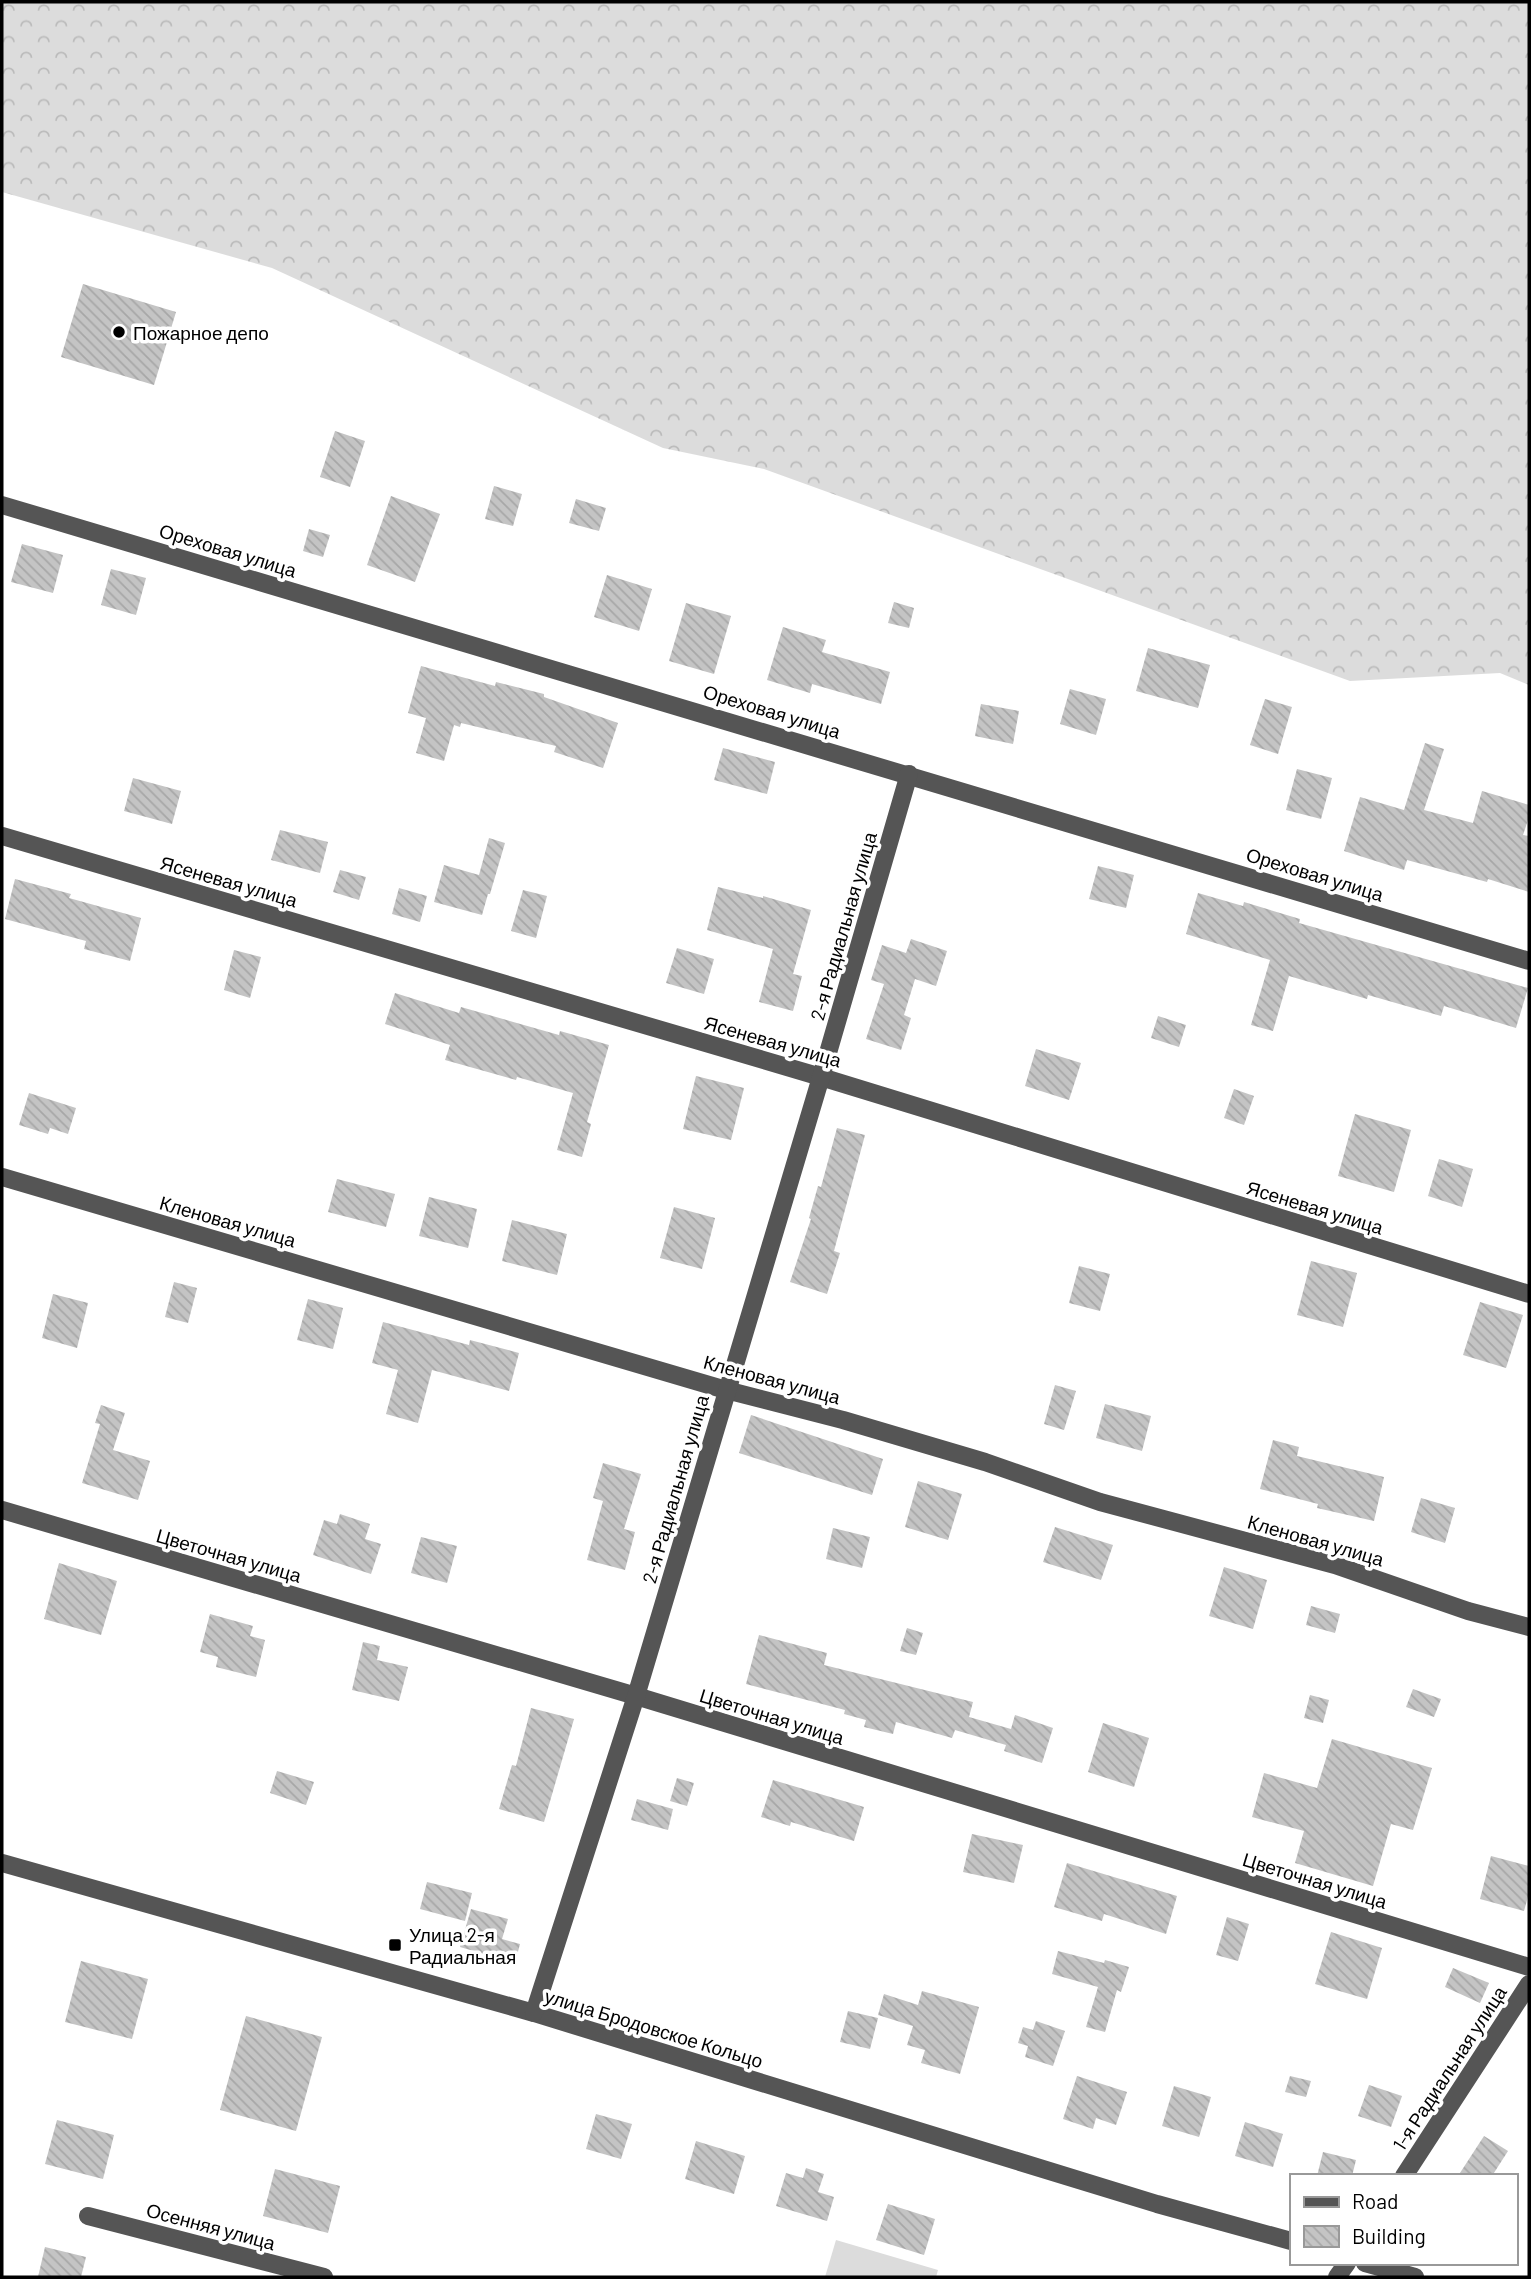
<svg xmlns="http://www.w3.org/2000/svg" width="1531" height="2279" font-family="Barlow,sans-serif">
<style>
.forest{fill:url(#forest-crowns)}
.green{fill:#dcdcdc}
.building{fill:url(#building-back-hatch)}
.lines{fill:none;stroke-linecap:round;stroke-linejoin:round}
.minor{stroke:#555;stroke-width:18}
.poi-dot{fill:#000;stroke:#fff;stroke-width:2.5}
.labels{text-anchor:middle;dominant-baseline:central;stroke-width:7;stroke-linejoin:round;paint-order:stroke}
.poi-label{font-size:19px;fill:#000;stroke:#fff;text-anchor:start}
.street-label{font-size:19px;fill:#000;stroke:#fff}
</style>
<defs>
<pattern id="forest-crowns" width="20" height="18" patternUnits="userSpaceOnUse" patternTransform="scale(1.75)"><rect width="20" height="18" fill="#dcdcdc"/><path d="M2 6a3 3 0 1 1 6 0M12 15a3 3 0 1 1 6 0" fill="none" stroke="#bbb"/></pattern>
<pattern id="building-back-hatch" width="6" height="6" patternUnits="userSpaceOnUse" patternTransform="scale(1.75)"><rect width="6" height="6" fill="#c4c4c4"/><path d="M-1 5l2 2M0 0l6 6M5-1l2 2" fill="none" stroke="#a7a7a7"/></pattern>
</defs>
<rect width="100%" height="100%" fill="#fff"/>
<!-- forest -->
<polygon class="forest" points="2,2 1529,2 1529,685 1500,673 1350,681 764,469 663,448 272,268 2,192"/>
<!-- green -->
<polygon class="green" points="836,2240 938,2270 936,2277 825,2277"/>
<!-- building -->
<g class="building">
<polygon points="83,284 176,312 154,385 61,357"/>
<polygon points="335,431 365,441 350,487 320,477"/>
<polygon points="494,486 522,494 513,526 485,519"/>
<polygon points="391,496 440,514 415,582 367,565"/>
<polygon points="576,499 606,508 599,531 569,523"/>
<polygon points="309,529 330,535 323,557 303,551"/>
<polygon points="22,544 63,555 53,593 11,582"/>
<polygon points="111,569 146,578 136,615 101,605"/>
<polygon points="607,575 652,589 639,631 594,617"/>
<polygon points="894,602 914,608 909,628 888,623"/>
<polygon points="686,603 731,616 714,674 669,661"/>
<polygon points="783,627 826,640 822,652 890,672 881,704 812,684 810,693 767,680"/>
<polygon points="1148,648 1210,665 1198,708 1136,691"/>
<polygon points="421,666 495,686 496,682 544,694 544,697 618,723 603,768 554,752 556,746 461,723 460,727 454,725 444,761 416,753 426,718 408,713"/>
<polygon points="1070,689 1106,699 1096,735 1060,724"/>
<polygon points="1265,699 1292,707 1278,754 1250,745"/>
<polygon points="981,704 1019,711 1013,744 975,736"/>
<polygon points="1425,743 1444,749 1424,810 1473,823 1482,791 1529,805 1529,817 1523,835 1529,836 1529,892 1488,879 1487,882 1407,860 1404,870 1344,851 1360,797 1404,810"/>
<polygon points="723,748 775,762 767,794 714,780"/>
<polygon points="1297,769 1332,778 1321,819 1286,810"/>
<polygon points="133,778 181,791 172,824 124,811"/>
<polygon points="280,830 328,842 320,873 271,860"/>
<polygon points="489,838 505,843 490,894 488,894 482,915 434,902 444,865 479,875"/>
<polygon points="1098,866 1134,875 1126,908 1089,899"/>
<polygon points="340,870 366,877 359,900 333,892"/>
<polygon points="15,879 71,894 69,898 141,918 130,961 84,949 86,941 5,919"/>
<polygon points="718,887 763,898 763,896 811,910 793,974 802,976 793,1011 759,1002 773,949 707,930"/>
<polygon points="399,888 427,896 420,922 392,914"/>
<polygon points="523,890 547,896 536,938 511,931"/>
<polygon points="1198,893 1243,906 1244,902 1300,919 1299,923 1528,988 1516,1028 1444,1006 1441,1016 1368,995 1367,999 1289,976 1273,1031 1251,1025 1270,960 1186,934"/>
<polygon points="911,939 947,951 936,986 915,979 904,1015 911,1018 901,1050 866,1039 884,984 871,980 882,945 906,953"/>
<polygon points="677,948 714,959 704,994 666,983"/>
<polygon points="234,950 261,957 250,998 224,990"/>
<polygon points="395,993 459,1013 461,1007 559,1035 560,1031 609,1045 587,1122 591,1124 582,1157 557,1150 573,1093 517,1077 516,1080 445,1060 450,1045 385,1024"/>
<polygon points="1158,1016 1186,1025 1179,1047 1151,1038"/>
<polygon points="1036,1049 1081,1063 1069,1100 1025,1086"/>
<polygon points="696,1076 744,1088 731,1140 683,1129"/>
<polygon points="1234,1089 1254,1096 1244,1125 1224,1118"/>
<polygon points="29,1093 76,1108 68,1134 50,1128 48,1134 19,1125"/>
<polygon points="1355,1114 1411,1130 1394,1192 1338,1176"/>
<polygon points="837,1128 865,1135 834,1251 840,1253 827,1294 790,1282 811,1219 809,1218 818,1186 821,1187"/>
<polygon points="1439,1159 1473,1169 1462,1207 1428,1196"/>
<polygon points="337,1179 395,1194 386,1227 328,1212"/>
<polygon points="429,1197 477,1209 468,1248 419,1236"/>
<polygon points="674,1207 715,1218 702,1269 660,1258"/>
<polygon points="512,1220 567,1234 557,1275 502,1261"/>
<polygon points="1311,1261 1357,1273 1343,1327 1297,1315"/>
<polygon points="1079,1266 1110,1274 1100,1311 1069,1303"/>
<polygon points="174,1282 197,1288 188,1323 165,1317"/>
<polygon points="53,1294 88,1303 77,1348 42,1338"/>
<polygon points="308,1299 343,1308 333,1349 297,1340"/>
<polygon points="1480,1302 1523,1315 1506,1368 1463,1355"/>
<polygon points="383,1322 469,1345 470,1340 519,1353 509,1391 432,1370 418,1423 386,1414 398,1370 372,1363"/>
<polygon points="1055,1385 1076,1391 1064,1430 1044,1424"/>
<polygon points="1105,1404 1151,1416 1142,1451 1096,1438"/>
<polygon points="101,1405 125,1413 113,1450 150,1461 138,1500 82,1483 100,1424 95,1423"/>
<polygon points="751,1415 883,1459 872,1495 739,1453"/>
<polygon points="1273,1440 1299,1447 1297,1456 1384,1477 1374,1521 1317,1508 1318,1504 1260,1489"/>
<polygon points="603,1463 641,1474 624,1529 635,1532 625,1570 587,1560 603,1501 593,1498"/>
<polygon points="918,1481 962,1494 948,1540 905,1527"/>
<polygon points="1421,1498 1455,1508 1445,1543 1411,1532"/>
<polygon points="340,1514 370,1524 365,1539 381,1544 371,1574 313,1555 324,1520 337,1524"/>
<polygon points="1055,1527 1113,1545 1101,1580 1043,1562"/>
<polygon points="833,1528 870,1537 862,1568 826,1559"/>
<polygon points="421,1537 457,1546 447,1583 411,1573"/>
<polygon points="59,1563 117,1581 101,1635 44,1619"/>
<polygon points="1224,1567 1267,1580 1253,1629 1209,1616"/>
<polygon points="1311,1606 1340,1614 1335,1633 1306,1625"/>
<polygon points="210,1614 253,1626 250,1636 265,1640 256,1677 216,1667 218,1657 200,1652"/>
<polygon points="907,1628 923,1633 916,1655 900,1651"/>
<polygon points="759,1635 827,1653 824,1665 973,1702 969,1717 1011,1729 1015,1715 1053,1728 1042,1763 1004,1751 1006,1745 955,1730 952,1738 896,1722 893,1734 864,1727 866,1720 844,1714 845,1710 746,1684"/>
<polygon points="363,1642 380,1646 377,1660 408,1667 399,1701 352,1690"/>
<polygon points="1413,1689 1441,1699 1434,1717 1406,1707"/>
<polygon points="1310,1695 1329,1700 1323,1723 1304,1718"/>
<polygon points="531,1708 574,1719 544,1822 499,1809 512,1765 516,1766"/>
<polygon points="1103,1723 1149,1738 1134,1787 1088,1772"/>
<polygon points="1332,1739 1432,1768 1413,1830 1391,1824 1373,1886 1295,1863 1304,1831 1252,1817 1264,1773 1317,1788"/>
<polygon points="277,1771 314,1782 306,1805 270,1793"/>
<polygon points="677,1778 694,1783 687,1806 670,1801"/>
<polygon points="773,1780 864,1807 854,1841 791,1822 790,1826 761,1817"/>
<polygon points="637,1799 673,1809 668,1830 631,1820"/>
<polygon points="972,1834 1023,1845 1014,1883 963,1872"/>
<polygon points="1491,1856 1529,1866 1529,1893 1524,1911 1480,1899"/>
<polygon points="1067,1863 1177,1896 1166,1934 1104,1914 1102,1921 1054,1907"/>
<polygon points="427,1882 472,1893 465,1921 420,1909"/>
<polygon points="471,1909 508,1919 502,1939 520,1944 515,1963 460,1947"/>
<polygon points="1227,1917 1249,1924 1238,1961 1216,1955"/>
<polygon points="1331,1932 1382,1948 1367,1999 1315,1984"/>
<polygon points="1058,1951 1104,1963 1105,1960 1129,1967 1121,1992 1117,1990 1105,2032 1086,2027 1098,1987 1052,1974"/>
<polygon points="81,1961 148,1979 132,2039 65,2022"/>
<polygon points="1453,1968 1489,1983 1480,2003 1445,1987"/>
<polygon points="922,1991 979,2007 960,2074 921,2063 925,2050 907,2045 913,2026 878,2015 884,1994 918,2005"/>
<polygon points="848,2011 878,2018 870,2049 840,2042"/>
<polygon points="246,2016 322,2037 296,2131 220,2110"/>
<polygon points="1036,2021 1065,2031 1053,2066 1025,2057 1028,2046 1018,2043 1023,2027 1033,2030"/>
<polygon points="1077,2076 1127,2092 1116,2125 1096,2118 1093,2129 1063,2119"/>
<polygon points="1290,2076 1311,2081 1306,2097 1285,2092"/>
<polygon points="1369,2085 1402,2096 1391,2127 1358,2116"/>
<polygon points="1174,2086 1211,2097 1199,2137 1162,2126"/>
<polygon points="596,2114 632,2124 621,2159 586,2149"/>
<polygon points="57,2120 114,2135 103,2179 45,2164"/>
<polygon points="1245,2122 1283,2134 1273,2167 1235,2156"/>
<polygon points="1484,2136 1508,2151 1492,2176 1458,2176"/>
<polygon points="696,2141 745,2156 734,2194 685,2179"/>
<polygon points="1323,2152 1356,2160 1352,2176 1317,2176"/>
<polygon points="806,2168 824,2174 818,2192 834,2197 827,2221 776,2206 786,2173 803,2178"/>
<polygon points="275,2169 340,2186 328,2233 263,2216"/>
<polygon points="888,2204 935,2219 924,2255 876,2240"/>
<polygon points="45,2247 86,2257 81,2277 38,2277"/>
</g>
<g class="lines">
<!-- minor -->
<g class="minor">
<polyline points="2,505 1529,961"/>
<polyline points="2,836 821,1077 1529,1294"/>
<polyline points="2,1177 726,1390 843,1420 985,1462 1100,1502 1335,1565 1468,1611 1529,1627"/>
<polyline points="2,1510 636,1696 1529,1967"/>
<polyline points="2,1863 534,2013 1157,2204 1291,2241"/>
<polyline points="534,2013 636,1696 821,1077 909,774"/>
<polyline points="1404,2176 1529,1984"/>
<polyline points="88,2216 324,2277"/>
<polyline points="1365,2263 1415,2277"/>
<polyline points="1337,2277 1347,2263"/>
</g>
</g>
<!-- markers -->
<g class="poi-dot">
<circle cx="119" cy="332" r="7"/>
<rect x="388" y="1938" width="14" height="14" rx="3.5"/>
</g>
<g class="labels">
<!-- poi labels -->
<g class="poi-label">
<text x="133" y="332">Пожарное депо</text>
<text x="409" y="1934">Улица 2-я<tspan x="409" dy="22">Радиальная</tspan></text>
</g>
<!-- street labels -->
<g class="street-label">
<text transform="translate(228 550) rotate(17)">Ореховая улица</text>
<text transform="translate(772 711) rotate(17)">Ореховая улица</text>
<text transform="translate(1315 874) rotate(17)">Ореховая улица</text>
<text transform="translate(229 881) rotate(16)">Ясеневая улица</text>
<text transform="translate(843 926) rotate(-74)">2-я Радиальная улица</text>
<text transform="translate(773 1041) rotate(16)">Ясеневая улица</text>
<text transform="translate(1315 1207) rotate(17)">Ясеневая улица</text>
<text transform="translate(228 1221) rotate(16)">Кленовая улица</text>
<text transform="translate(772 1379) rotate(15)">Кленовая улица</text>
<text transform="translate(675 1489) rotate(-74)">2-я Радиальная улица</text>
<text transform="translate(1316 1540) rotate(16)">Кленовая улица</text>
<text transform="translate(229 1555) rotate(16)">Цветочная улица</text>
<text transform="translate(772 1716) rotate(17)">Цветочная улица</text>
<text transform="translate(1315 1880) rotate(17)">Цветочная улица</text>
<text transform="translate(654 2028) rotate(17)">улица Бродовское Кольцо</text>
<text transform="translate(1449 2068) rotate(-57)">1-я Радиальная улица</text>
<text transform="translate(211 2226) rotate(15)">Осенняя улица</text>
</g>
</g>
<!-- border -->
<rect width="1531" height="2279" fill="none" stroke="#000000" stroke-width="7"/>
<!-- legend -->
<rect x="1290" y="2174" width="228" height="91" fill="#ffffff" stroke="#999999" stroke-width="2"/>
<rect x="1304" y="2197" width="35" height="10" fill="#555555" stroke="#999999" stroke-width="2"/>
<text x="1352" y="2209" font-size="21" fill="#000000">Road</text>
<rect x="1304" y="2226" width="35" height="21" fill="url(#building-back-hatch)" stroke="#999999" stroke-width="2"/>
<text x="1352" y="2244" font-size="21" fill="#000000">Building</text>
</svg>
